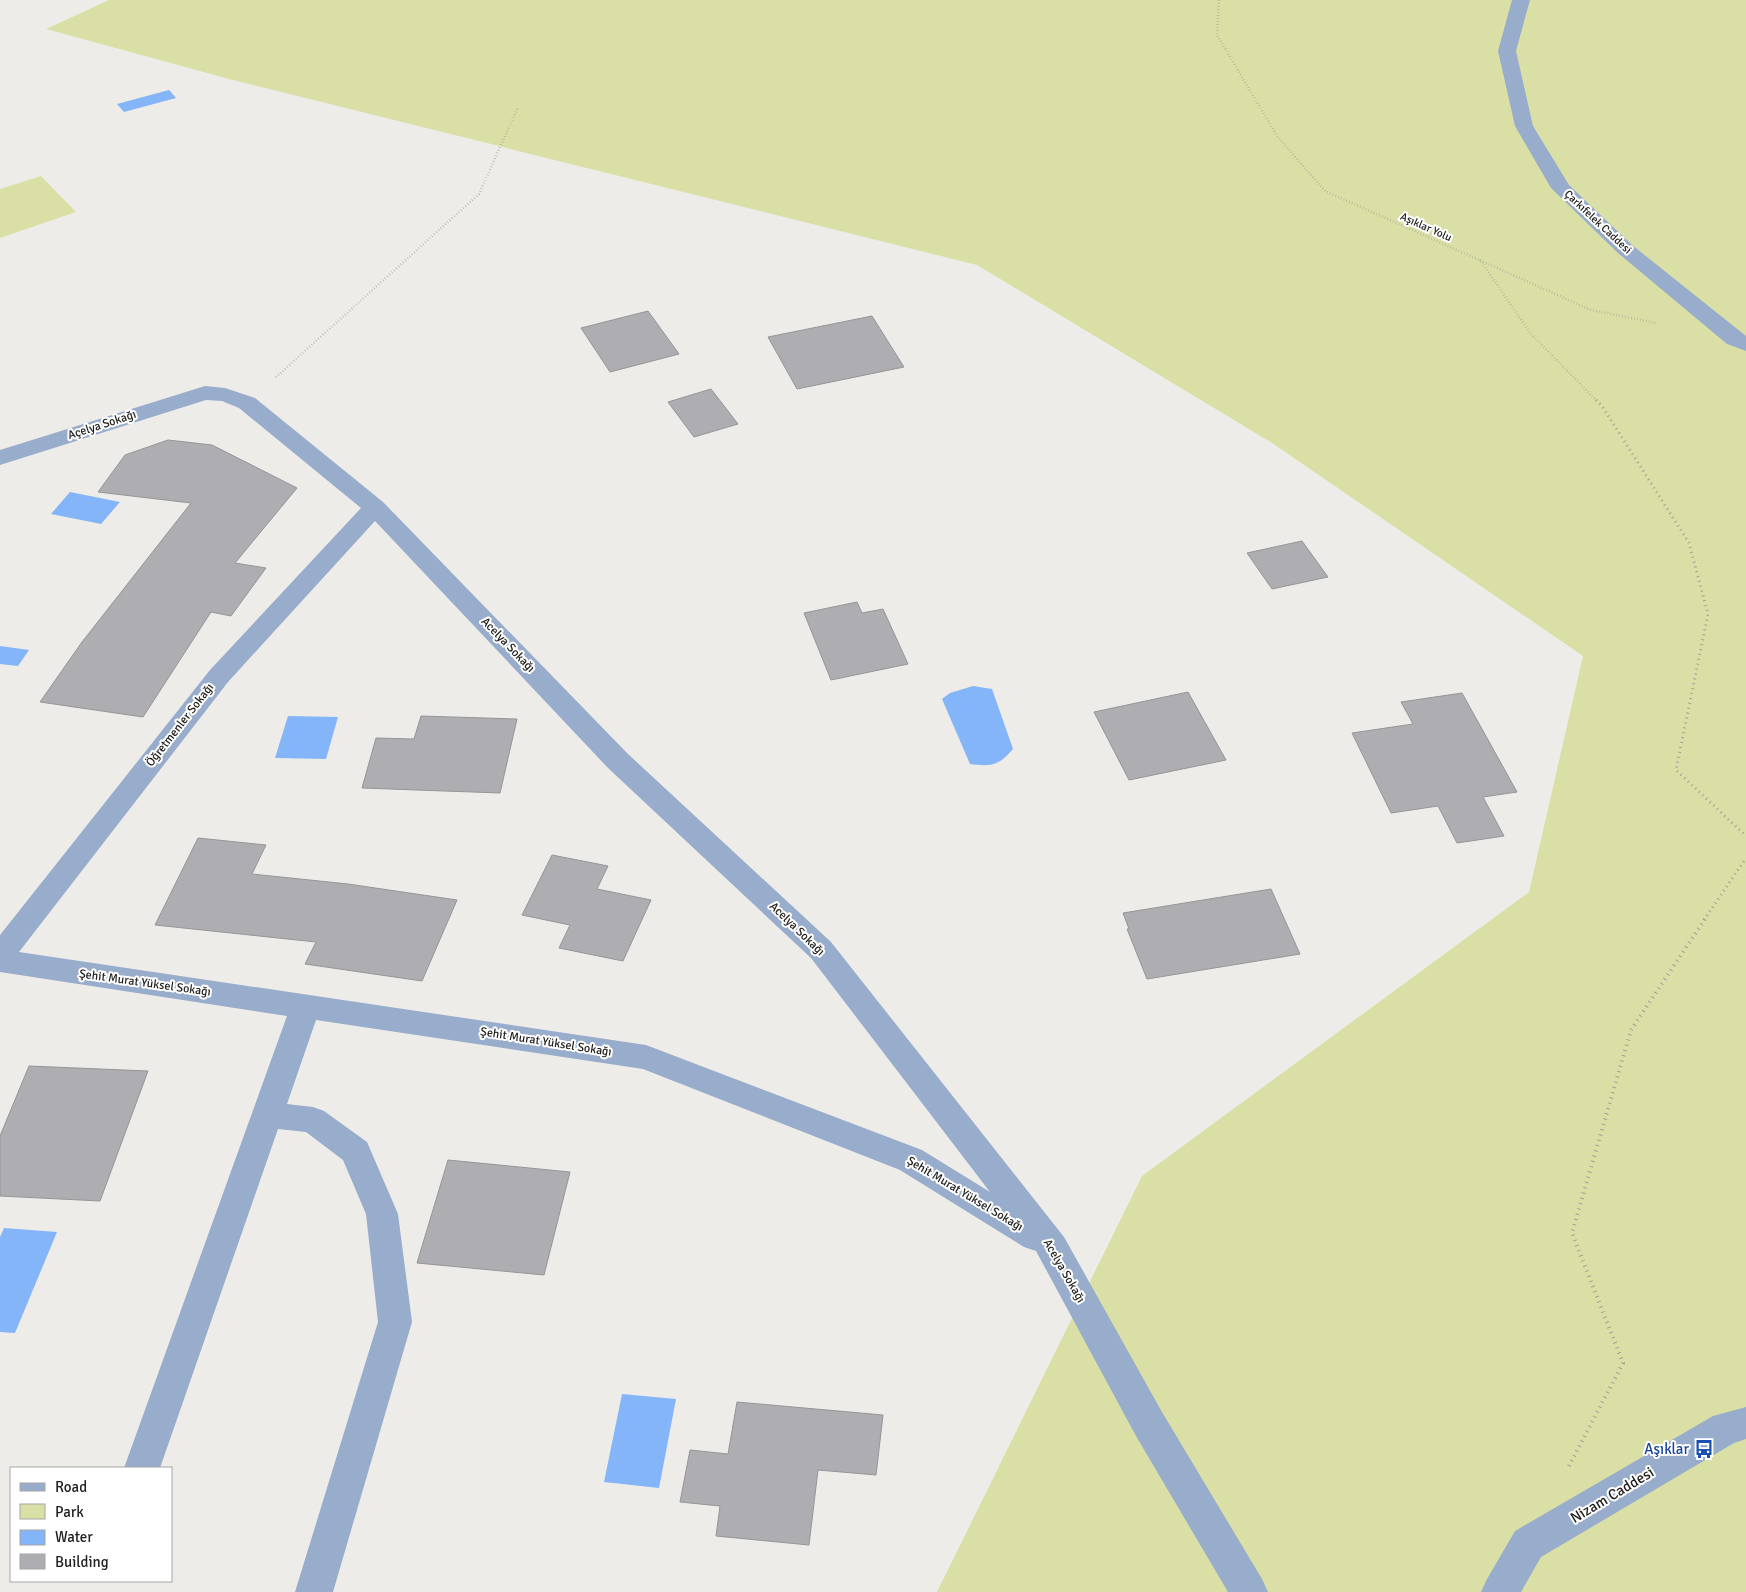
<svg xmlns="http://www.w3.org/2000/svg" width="1746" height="1592" font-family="Signika,sans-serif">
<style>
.green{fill:#dae0a5}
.water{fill:#84b5f8}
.building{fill:#aeaeb2;stroke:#959598}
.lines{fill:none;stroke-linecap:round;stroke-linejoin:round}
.path-far2{stroke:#a19f9c;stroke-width:2.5;stroke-dasharray:0.5 2.5;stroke-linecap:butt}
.path-far1{stroke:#a19f9c;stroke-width:3;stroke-dasharray:1 4;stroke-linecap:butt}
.path{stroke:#a19f9c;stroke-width:4;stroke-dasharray:1 4.5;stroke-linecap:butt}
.minor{fill:#98accb;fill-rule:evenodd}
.labels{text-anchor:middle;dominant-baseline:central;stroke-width:4;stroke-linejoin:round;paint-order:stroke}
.far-street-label{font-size:11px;fill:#21201f;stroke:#fff}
.street-label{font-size:12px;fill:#21201f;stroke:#fff}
.near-transit-label{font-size:15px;fill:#164399;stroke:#fff;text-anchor:end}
.near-street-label{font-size:15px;fill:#21201f;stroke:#fff}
</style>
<rect width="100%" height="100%" fill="#eeece8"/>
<!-- green -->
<g class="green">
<polygon points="109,0 1746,0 1746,1592 937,1592 1142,1176 1529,892 1583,656 1272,443 977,265 229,79 46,29"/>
<polygon points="41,176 76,212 0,238 0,189"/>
</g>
<!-- water -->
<g class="water">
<polygon points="169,90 176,98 124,112 117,104"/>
<polygon points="70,492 120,502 101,524 51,514"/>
<polygon points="0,646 29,650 18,666 0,664"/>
<path d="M973,686L992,689L1013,749C999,765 992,767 970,764L942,699L950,693Z"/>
<polygon points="288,716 338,717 326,759 275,758"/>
<polygon points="4,1228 57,1232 15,1333 0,1332 0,1237"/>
<polygon points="622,1394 676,1399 659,1488 604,1482"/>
</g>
<!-- building -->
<g class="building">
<polygon points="648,311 679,354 610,372 581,328"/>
<polygon points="872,316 904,367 797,389 768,337"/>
<polygon points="711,389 738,424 694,437 668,402"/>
<polygon points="168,440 212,445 297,488 235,563 266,568 231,616 211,612 143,717 40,702 82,642 191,503 98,492 125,455"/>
<polygon points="1302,541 1328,577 1272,589 1247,553"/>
<polygon points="857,602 862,613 883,609 908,664 831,680 804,613"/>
<polygon points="1188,692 1226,760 1129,780 1094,712"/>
<polygon points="1462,693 1517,792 1483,797 1504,836 1457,843 1438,806 1391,813 1352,733 1413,724 1401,702"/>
<polygon points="421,716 517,719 500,793 362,788 376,738 414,739"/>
<polygon points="198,838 266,845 252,874 348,884 457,900 422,981 305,964 316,942 155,925"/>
<polygon points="552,855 608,866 597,889 651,900 623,961 559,948 570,925 522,915"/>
<polygon points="1271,889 1300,954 1147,979 1127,929 1129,929 1123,913"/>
<polygon points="29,1066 148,1071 100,1201 0,1196 0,1136"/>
<polygon points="448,1160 570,1172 544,1275 417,1263"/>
<polygon points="737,1402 883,1415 876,1475 818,1470 809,1545 716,1536 720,1506 680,1502 690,1450 728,1454"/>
</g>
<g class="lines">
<!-- path-far2 -->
<g class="path-far2">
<polyline points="1219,0 1217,35 1277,136 1325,191 1591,310 1656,323"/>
<polyline points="1480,260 1531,334 1597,401"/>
<polyline points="276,377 479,194 518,107"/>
</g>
<!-- path-far1 -->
<g class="path-far1">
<polyline points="1596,400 1602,406 1689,543 1708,614 1676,770 1746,836"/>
<polyline points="1704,920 1746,858"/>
</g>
<!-- path -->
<polyline class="path" points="1569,1466 1623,1363 1572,1233 1631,1030 1705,919"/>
<!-- minor -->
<g class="minor">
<polygon points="1512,0 1530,0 1516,51 1533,126 1569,185 1632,245 1746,336 1746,351 1727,344 1618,253 1551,188 1515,126 1498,51"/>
<path d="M205,386L225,388L255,398L383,502L628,754L831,942L1064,1237L1162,1412L1262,1579L1268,1592H1228L1136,1436L1036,1251L1024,1247L900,1170L643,1069L316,1020L287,1104L313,1107L324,1111L367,1142L398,1214L412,1322L333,1592H295L378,1322L366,1214L343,1160L306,1132L278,1129L160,1468H124L287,1016L0,972V935L210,670L361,508L239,408L222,401L206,400L0,465V450ZM375,521L608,768L811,958L990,1192L922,1150L646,1045L19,952L228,682Z"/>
<polygon points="1746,1407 1746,1439 1734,1443 1541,1557 1521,1592 1481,1592 1487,1579 1515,1531 1713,1416"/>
</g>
</g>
<!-- icons -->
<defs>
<g id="bus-bare" transform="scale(1.5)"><path d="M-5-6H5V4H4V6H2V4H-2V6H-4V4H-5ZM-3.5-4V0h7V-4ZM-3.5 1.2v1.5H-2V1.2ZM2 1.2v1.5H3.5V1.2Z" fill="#1a4fb4" stroke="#fff" stroke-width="2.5" paint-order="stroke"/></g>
</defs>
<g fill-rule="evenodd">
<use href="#bus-bare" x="1704" y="1449"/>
</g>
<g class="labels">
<!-- far-street labels -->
<g class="far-street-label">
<text transform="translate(1598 222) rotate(43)">Çarkıfelek Caddesi</text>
<text transform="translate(1426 227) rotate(24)">Aşıklar Yolu</text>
</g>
<!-- street labels -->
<g class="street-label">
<text transform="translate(102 425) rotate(-18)">Açelya Sokağı</text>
<text transform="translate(508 645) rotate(46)">Acelya Sokağı</text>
<text transform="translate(180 725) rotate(-52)">Öğretmenler Sokağı</text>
<text transform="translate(797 929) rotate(44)">Acelya Sokağı</text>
<text transform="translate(145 983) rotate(8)">Şehit Murat Yüksel Sokağı</text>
<text transform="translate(546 1042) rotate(9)">Şehit Murat Yüksel Sokağı</text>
<text transform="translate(965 1194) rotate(31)">Şehit Murat Yüksel Sokağı</text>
<text transform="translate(1064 1271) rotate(60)">Acelya Sokağı</text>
</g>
<!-- near-transit labels -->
<g class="near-transit-label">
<text x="1689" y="1449">Aşıklar</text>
</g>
<!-- near-street labels -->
<g class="near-street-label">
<text transform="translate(1612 1495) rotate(-31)">Nizam Caddesi</text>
</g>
</g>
<!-- legend -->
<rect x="10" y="1467" width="162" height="115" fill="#ffffff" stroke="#a6a6a5"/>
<rect x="20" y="1483" width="25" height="8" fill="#98accb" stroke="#a6a6a5"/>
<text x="55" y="1492" font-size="15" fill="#21201f">Road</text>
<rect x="20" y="1504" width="25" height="15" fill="#dae0a5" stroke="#a6a6a5"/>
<text x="55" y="1517" font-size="15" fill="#21201f">Park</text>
<rect x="20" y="1530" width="25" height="15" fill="#84b5f8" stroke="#a6a6a5"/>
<text x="55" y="1542" font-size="15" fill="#21201f">Water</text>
<rect x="20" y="1554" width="25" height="15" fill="#aeaeb2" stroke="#a6a6a5"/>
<text x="55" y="1567" font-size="15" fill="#21201f">Building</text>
</svg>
